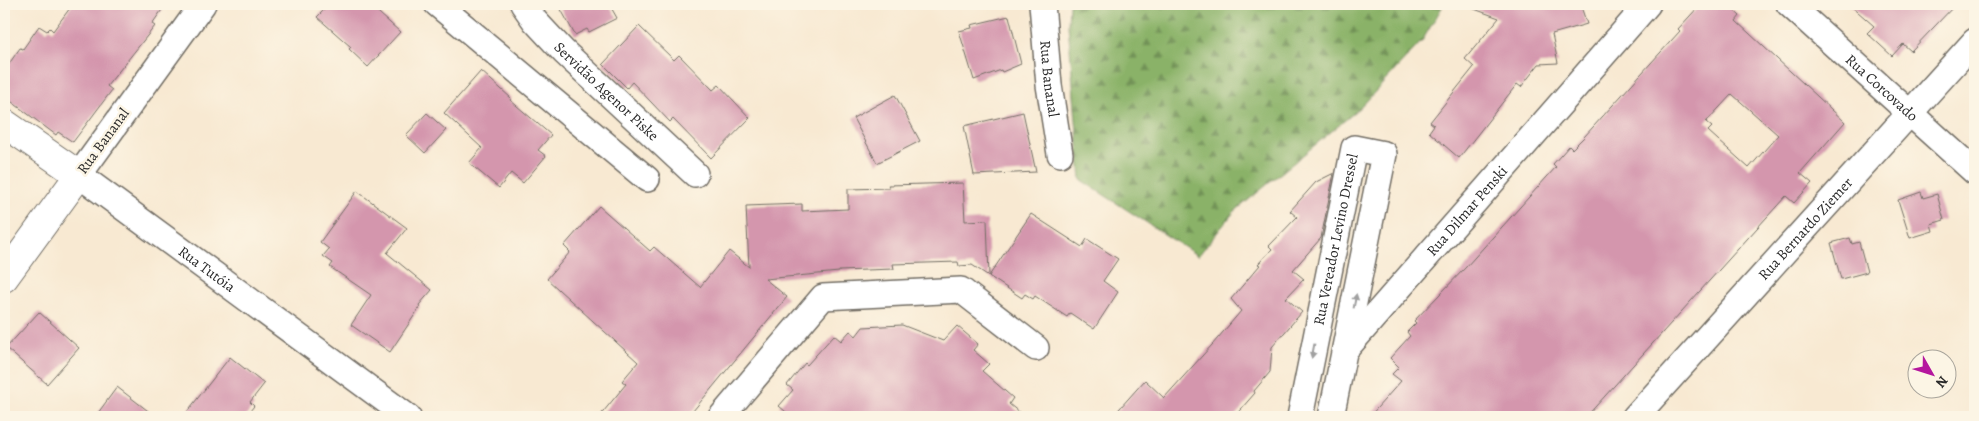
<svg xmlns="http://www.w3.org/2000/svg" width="1979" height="421" font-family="Alegreya,serif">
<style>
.forest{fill:url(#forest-firs);stroke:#5a6e4a}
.building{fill:#d496ad;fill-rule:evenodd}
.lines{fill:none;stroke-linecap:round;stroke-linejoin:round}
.minor-casing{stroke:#736e65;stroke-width:28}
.tertiary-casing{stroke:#736e65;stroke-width:30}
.minor{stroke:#fff;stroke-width:25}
.tertiary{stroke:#fff;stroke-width:28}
.oneway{fill:#a0a0a0}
.labels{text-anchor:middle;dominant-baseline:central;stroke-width:5;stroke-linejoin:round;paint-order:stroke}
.street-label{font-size:15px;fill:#2b2b2b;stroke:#fcf5e5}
</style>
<defs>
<pattern id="forest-firs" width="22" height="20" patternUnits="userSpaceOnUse" patternTransform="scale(1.25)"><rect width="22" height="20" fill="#8ab268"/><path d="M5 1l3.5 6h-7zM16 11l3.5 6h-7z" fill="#719156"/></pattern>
</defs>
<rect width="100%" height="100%" fill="#fcf5e5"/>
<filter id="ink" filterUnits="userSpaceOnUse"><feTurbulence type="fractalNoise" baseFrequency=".02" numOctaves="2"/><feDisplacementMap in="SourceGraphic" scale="10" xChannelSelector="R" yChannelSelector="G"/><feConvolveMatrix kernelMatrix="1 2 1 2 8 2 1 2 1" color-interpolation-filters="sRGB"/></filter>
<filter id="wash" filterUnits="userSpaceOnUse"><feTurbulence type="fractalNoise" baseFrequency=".0096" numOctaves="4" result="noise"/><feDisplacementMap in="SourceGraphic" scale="20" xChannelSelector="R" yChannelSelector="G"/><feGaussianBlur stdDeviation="1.12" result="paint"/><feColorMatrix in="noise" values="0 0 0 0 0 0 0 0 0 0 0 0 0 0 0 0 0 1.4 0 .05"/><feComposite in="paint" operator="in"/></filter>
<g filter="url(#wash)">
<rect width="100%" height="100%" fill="#f8e9d2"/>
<!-- forest -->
<polygon class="forest" points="1069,4 1444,4 1422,41 1361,107 1234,212 1198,256 1081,180 1068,25"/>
<g id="blocks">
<!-- building -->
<g class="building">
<polygon points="73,4 166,4 152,24 155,26 107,86 112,90 73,142 58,132 56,135 4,96 4,71 20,48 23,49 39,26 47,31 50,28 53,31"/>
<polygon points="330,4 369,4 400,32 368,67 349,49 351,47 317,17"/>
<polygon points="558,4 609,4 617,18 589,32 587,29 575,35"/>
<polygon points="1467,4 1580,4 1587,24 1552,34 1558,63 1539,64 1521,87 1517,84 1459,158 1429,132 1434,125 1430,122 1474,67 1465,59 1499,18 1466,6"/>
<path d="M1701,4H1727L1740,16L1736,21L1845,122L1800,173L1812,183L1794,203L1786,196L1586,417H1369L1401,381L1392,374L1399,367L1390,358L1410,336L1407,332L1416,323L1414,321L1466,267L1556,167L1553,164L1569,146L1572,149L1584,137L1631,85L1680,31L1678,29ZM1732,94L1778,135L1749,168L1708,131L1712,127L1706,122Z"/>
<polygon points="1849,4 1956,4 1911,51 1903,44 1892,56 1867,33 1874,26"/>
<polygon points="1009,16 1021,64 1002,72 1001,70 974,80 959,31 972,28 971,25"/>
<polygon points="639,26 674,60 679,55 713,90 719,85 750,118 711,158 673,119 670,122 632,82 627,88 603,64"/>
<polygon points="481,71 511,98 510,100 551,135 538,150 546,156 523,183 511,173 499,188 469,163 482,148 444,113"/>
<polygon points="895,95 920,141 877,163 853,118"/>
<polygon points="1023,112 1036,172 974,175 964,126"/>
<polygon points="427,113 446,130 425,153 406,135"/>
<polygon points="1334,173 1321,238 1293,270 1304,279 1286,298 1302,312 1272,347 1270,372 1254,391 1255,393 1234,417 1112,417 1145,380 1164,398 1212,345 1241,311 1231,299 1260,265 1258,264 1272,249 1269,246 1297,217 1290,211 1316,182"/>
<polygon points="963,183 965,221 987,220 989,276 1031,214 1082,247 1087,239 1118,259 1103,281 1118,292 1094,329 1070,313 1067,317 1035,296 1033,299 1025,294 1022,298 972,265 959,266 958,262 893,264 894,269 839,271 839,272 765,279 787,297 688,417 599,417 626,384 622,381 638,362 547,279 570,252 564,246 599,206 650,251 654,247 700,287 729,251 749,267 746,206 802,204 802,211 848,209 848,189 890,188 888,185"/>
<polygon points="357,191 407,228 387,253 432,290 419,305 420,307 390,352 351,325 371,295 330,267 333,263 323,256 329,249 320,242"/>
<polygon points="1921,192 1923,198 1937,194 1944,220 1931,224 1933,231 1910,238 1898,200"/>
<polygon points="1850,238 1852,244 1859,242 1867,272 1841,279 1831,243"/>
<polygon points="39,312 79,348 47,384 6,348"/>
<polygon points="902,325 943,341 957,326 978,344 973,350 989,364 982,371 1013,398 1009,404 1025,417 792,417 779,406 793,390 787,385 805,363 807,365 834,335 841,341 850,331 856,336 863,327"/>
<polygon points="230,357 264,384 250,402 254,406 245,417 183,417"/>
<polygon points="117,387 156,417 95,417"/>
</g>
</g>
</g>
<g filter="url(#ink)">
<use href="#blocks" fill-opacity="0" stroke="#736e65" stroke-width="1"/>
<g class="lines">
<!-- minor casing -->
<g class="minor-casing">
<g id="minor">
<path id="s1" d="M203,4L79,175L408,417"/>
<polyline points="437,4 647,179"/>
<path id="s2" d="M523,4L535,21L564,52L695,174"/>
<path id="s3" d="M1042,4L1049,85L1060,154"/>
<path id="s4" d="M1789,4L1975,172"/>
<path id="s5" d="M1345,350L1648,4"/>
<polyline points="721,417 823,297 961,290 1036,348"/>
<path id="s6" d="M1300,417L1354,148L1384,154L1331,417"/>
<path id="s7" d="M1635,417L1975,41"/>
</g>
</g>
<!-- tertiary casing -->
<g class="tertiary-casing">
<polyline id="tertiary" points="4,123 79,175 4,278"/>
</g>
<!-- minor -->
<use href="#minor" class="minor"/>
<!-- tertiary -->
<use href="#tertiary" class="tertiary"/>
</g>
<!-- one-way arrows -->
<defs><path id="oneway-solid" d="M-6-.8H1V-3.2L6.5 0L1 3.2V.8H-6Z" transform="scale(1.25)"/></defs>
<g class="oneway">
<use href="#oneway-solid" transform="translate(1355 301) rotate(-79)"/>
<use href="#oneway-solid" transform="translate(1313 351) rotate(101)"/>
</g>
</g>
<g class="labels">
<!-- street labels -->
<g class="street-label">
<text stroke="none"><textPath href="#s3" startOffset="75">Rua Bananal</textPath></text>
<text stroke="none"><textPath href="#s4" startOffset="125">Rua Corcovado</textPath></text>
<text stroke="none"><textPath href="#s2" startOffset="121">Servidão Agenor Piske</textPath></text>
<text transform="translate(103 141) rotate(-54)">Rua Bananal</text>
<text stroke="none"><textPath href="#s5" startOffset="185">Rua Dilmar Penski</textPath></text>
<text stroke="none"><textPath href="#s7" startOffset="254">Rua Bernardo Ziemer</textPath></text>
<text stroke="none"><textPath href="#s6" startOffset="181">Rua Vereador Levino Dressel</textPath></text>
<text stroke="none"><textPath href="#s1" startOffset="370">Rua Tutóia</textPath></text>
</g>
</g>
<!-- margin -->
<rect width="1979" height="421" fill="none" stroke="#fcf5e5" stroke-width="20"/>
<!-- north arrow -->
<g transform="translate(1932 374) rotate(129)"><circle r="24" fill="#fcf5e5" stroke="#a8a49b"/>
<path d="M0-4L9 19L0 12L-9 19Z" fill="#b5179e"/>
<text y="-8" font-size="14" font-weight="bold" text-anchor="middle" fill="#2b2b2b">N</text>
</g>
</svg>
